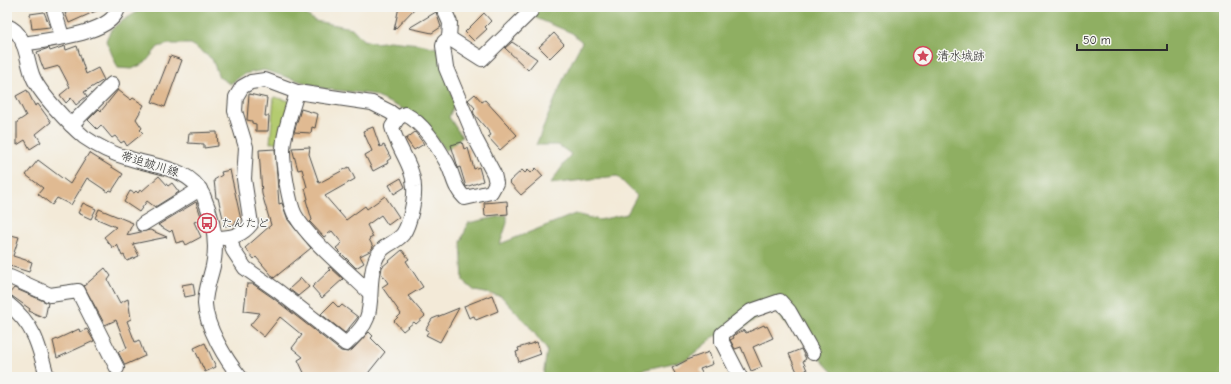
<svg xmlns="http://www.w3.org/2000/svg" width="1231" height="384" font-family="'Comic Neue','Klee One',sans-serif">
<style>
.green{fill:#b4cb70;stroke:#707b4e}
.forest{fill:#8faf62;stroke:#5d6d46}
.building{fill:#e0ba92}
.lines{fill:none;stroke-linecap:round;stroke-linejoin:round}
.minor-casing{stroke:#494845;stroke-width:16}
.minor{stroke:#fff;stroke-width:14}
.labels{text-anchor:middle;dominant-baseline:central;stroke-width:3;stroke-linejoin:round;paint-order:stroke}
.poi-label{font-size:12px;fill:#2b2b2b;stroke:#f6f6f2;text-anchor:start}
.street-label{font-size:12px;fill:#2b2b2b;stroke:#f6f6f2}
</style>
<rect width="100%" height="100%" fill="#f6f6f2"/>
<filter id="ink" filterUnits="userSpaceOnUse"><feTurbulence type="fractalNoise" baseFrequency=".025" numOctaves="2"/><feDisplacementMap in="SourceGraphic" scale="8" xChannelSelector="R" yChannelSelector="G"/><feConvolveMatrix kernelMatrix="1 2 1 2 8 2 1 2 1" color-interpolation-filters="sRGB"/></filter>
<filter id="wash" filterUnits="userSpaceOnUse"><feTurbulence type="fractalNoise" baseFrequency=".012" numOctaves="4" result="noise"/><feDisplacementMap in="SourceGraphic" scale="16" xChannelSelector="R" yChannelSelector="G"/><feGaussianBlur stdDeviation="0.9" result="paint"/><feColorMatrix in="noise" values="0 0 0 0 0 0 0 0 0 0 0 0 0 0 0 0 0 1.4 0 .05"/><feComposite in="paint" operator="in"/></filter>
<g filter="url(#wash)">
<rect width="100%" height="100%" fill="#f3ead8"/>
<!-- green -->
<polygon class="green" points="274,97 290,101 281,142 270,143"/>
<!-- forest -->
<g class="forest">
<path d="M143,7H296L315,21L352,28L363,40L376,43L389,41L420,44L437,48L455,103L449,117L462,137L446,151L422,118L371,94L325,89L264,70L244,74L230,84L219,77L212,59L191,44H169L158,47L145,63L132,69L118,68L106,41C112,21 129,20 143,7Z"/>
<polygon points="528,7 1224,7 1224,377 837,377 772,308 734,334 715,336 686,360 611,377 543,377 547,350 529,326 501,296 475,291 463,281 461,242 468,223 507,215 507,223 500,244 575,214 599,220 627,214 637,196 617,176 550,184 571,154 558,145 536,145 565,75 582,42 572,33 536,18"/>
</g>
<g id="blocks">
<!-- building -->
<g class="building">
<polygon points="79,7 105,7 69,23 65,13"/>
<polygon points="399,7 416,7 394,30"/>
<polygon points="44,12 50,27 32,29 30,14"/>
<polygon points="436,12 441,27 432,33 409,28"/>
<polygon points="484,13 491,21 485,27 487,29 474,41 465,32"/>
<polygon points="554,33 564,44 550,58 539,47"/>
<polygon points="512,42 537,59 528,70 505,48"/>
<polygon points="65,46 66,50 77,46 86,74 98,68 104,80 84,92 87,96 76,105 71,98 66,103 60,95 70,87 59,66 44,70 37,52 49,48 50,51"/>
<polygon points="170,56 182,60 165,107 152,102"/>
<polygon points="27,90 35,106 38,104 51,122 36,134 41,142 30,149 25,140 17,145 17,122 26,116 16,96"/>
<polygon points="118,90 131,100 133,98 144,105 136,119 142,128 140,130 143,133 127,146 124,141 121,143 115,136 112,138 101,125 97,129 88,120 99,109 101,111"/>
<polygon points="249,94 267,98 265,116 269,116 268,131 256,131 256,124 252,123 252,121 247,120"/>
<polygon points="475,94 482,102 485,100 517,135 500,150 488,137 491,135 489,132 474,114 473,110 475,108 468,100"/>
<polygon points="301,109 318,114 315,128 312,127 311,133 294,132"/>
<polygon points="373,127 380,147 384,145 391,158 387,161 388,163 373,171 365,155 372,151 363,131"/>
<polygon points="217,132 218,146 204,148 204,144 188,143 189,133"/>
<polygon points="415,132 424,144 414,150 406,139"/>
<polygon points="462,142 464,149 468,148 474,169 479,167 483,181 466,187 460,167 458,168 456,161 451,145"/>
<polygon points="310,147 309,154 319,183 349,167 355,179 325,196 346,220 365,206 367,209 385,196 399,217 388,225 381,215 367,225 373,237 369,239 373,247 370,251 360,256 364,263 356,268 336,248 342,243 332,231 324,237 310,222 312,220 306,200 308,199 305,188 307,187 302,169 298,170 292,148"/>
<polygon points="275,149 279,204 282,203 288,220 311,248 274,278 256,257 254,259 245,248 271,225 262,194 259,150"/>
<polygon points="89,153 123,174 112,191 110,190 108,192 87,178 71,205 57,198 52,205 38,194 43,188 26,175 38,160 70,184"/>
<polygon points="536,168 543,176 521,195 509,182 522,170 525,173 528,170 531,173"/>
<polygon points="230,170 241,220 236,221 236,224 225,226 218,198 216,198 214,180 222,175 221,172"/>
<polygon points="159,176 168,186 172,183 179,192 155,207 147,201 139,212 124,202 130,191 134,193 136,191 138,193 140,190 142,191"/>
<polygon points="401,178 405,187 394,194 389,185"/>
<polygon points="507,201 508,214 485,216 484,203"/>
<polygon points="196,202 202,219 194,222 201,237 186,245 184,241 176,243 172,230 170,232 158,225"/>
<polygon points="83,203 96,209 91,219 78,213"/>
<polygon points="99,209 133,223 127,235 150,230 167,237 133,244 139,256 127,261 124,255 122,256 117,244 113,248 104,237 116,227 95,218"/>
<polygon points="7,234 19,237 13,256 32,262 29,272 10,266 10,268 7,268"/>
<polygon points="402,250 409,259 406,261 423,287 408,296 425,316 416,324 414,322 403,331 394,321 401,314 382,287 388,283 381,273 382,267"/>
<polygon points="330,267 343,279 322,298 312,287 330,270 328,268"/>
<polygon points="105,268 111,276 108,280 120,303 128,299 131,319 127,321 135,342 139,340 145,356 125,365 118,352 127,348 116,320 105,325 84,286"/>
<polygon points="301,278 309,287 298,296 289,289"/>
<polygon points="193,283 195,295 185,297 182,285"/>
<polygon points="247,284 253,284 273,298 341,351 348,352 352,350 369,332 373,336 371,338 385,352 365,377 306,377 298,360 303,357 292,348 302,335 280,317 264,337 250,325 260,313 244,311"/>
<polygon points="14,288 48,303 45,318 29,311 30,309 9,294"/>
<polygon points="492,295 498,311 476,320 474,316 469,318 464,306"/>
<polygon points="333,302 339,308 342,305 358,317 345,333 321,314"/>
<polygon points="459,308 440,342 426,335 429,331 426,329 432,319"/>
<polygon points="764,325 765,327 767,326 773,338 753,347 762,367 751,371 741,347 735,349 730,340 734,338 733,336 736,334 744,330 746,333"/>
<polygon points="79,329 80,332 87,329 94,341 57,358 53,341"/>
<polygon points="537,342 541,354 519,362 516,352 519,351 518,348"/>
<polygon points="205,343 216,367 205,372 194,348"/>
<polygon points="801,349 806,359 803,361 807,370 798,374 789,354"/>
<polygon points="709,352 713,364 700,369 704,377 677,377 672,368 689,359"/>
</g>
</g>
</g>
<g filter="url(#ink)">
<use href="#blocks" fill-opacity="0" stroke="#494845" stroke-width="1"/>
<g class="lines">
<!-- minor casing -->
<g class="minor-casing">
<g id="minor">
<polyline points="53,7 62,36"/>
<polyline points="443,7 450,23 449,38"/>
<path d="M7,26C27,33 26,61 33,77C40,94 70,125 84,137C97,146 113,154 128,158C154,167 190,167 203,195C213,218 218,242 213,266C210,279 205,291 205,304C206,327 226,360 240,377"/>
<path d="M23,44C45,40 115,34 118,7"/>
<path d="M297,92C292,111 283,132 283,152C283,165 289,204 295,215C310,241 347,270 369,292"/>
<polyline points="71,125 112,84"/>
<polyline points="143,224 200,189"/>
<path d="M230,237L233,250L245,268L278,291L346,344C353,337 363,329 367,318C373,302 368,280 375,261C381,244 394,245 403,234C410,224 415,199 414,187C413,164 397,148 392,127L398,118L405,114C424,124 436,144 447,163C454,176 453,187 465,198L491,192L496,183L494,174L476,140L446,68L443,46L444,42L449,38L482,59L531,11"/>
<path d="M220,238C234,237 242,235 251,224L244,179L246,147L235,111L236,97L242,87L251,82L265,80L297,92L372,103L390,112L398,118"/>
<polyline points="7,278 10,277 50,295 78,291 117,368"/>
<path d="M7,303C34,324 39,345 47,377"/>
<polyline points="740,377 722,342 722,334 751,311 780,301 789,311 813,353"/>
</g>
</g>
<!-- minor -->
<use href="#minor" class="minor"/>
</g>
</g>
<!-- icons -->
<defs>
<g id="sight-ring" transform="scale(1)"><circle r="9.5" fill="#f6f6f2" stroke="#d1495b" stroke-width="1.5"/><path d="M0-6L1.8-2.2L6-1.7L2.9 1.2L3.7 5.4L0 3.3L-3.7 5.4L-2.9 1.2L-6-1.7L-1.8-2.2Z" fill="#d1495b"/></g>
<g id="bus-ring" transform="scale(1)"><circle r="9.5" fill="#f6f6f2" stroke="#d1495b" stroke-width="1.5"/><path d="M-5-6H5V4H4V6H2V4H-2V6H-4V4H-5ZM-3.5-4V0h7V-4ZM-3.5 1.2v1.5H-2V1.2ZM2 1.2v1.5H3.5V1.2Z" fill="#d1495b"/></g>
</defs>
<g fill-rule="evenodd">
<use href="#sight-ring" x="923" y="56"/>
<use href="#bus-ring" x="207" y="223"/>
</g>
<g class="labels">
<!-- poi labels -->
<g class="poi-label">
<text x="937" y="56">清水城跡</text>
<text x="221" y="223">たんたど</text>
</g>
<!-- street labels -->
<g class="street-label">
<text transform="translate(150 164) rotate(17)">帯迫皷川線</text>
</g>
</g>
<!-- margin -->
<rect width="1231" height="384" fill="none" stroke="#f6f6f2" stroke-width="24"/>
<!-- scale -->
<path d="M1077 44v6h90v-6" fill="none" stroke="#2b2b2b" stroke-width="2"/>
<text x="1083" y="44" font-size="12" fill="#2b2b2b" stroke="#f6f6f2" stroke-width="3" paint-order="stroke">50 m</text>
</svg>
